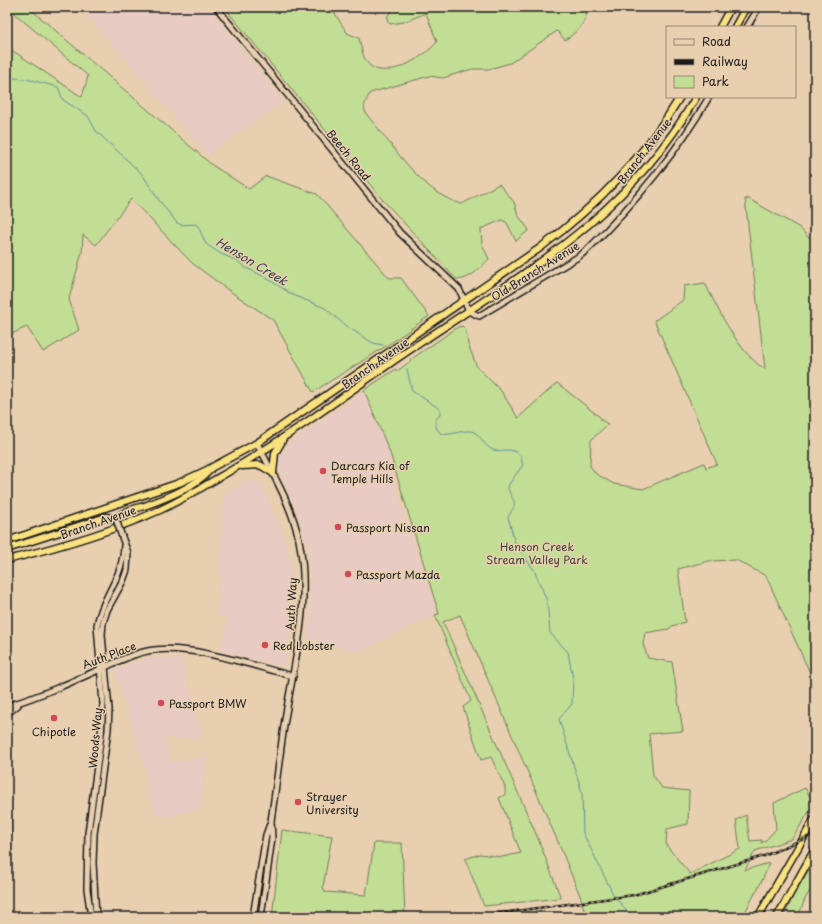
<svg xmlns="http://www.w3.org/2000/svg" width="822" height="924" font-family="'Playpen Sans',sans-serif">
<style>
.built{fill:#e8cbc2}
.green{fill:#c2dd94;stroke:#6f7c58}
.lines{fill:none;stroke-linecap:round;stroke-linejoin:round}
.stream{stroke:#638f9d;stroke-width:1}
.secondary-casing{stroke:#1c1c1c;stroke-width:8}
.highway-casing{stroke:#1c1c1c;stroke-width:9}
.secondary{stroke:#e7cfb0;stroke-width:5}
.highway{stroke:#fae180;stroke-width:6}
.rail-casing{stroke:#1c1c1c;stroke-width:2.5}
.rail{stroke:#e7cfb0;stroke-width:1;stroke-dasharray:3;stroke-linecap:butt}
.secondary-bridge-casing{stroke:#1c1c1c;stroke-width:8;stroke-linecap:butt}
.secondary-bridge{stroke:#e7cfb0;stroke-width:5}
.poi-dot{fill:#d1495b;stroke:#e7cfb0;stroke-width:1.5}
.labels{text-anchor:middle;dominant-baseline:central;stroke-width:3;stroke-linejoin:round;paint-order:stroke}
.street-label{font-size:11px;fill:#1c1c1c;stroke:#e7cfb0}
.poi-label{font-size:11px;fill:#1c1c1c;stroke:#e7cfb0;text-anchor:start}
.park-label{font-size:11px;fill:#3d4334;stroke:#e7cfb0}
.water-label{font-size:12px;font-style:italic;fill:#344247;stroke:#e7cfb0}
</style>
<rect width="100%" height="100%" fill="#e7cfb0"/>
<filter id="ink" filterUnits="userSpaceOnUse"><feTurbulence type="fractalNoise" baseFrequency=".025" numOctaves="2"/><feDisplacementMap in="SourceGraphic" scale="8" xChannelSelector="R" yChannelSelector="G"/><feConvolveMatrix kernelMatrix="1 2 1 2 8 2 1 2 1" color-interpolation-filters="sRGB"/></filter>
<g filter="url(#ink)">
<!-- built -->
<g class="built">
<polygon points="81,7 209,7 283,101 207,155"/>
<polygon points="364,392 382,434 394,474 404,518 415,544 437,613 359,652 307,639 310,585 309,559 303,527 278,467 280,449"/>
<polygon points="247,479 260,482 285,539 292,570 293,583 291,629 286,662 279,666 220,651 228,618 217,615 224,494"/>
<polygon points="150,658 181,658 203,739 165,737 169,758 172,762 207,756 200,808 169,817 156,815 149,794 146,771 115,670 134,662"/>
</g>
<!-- green -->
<g class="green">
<polygon points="7,7 28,7 212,165 249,189 266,176 317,194 389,278 401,278 429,316 391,343 313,392 273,320 228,290 192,263 131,199 96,245 83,235 82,252 69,299 79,330 43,352 27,327 7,336 7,47 82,97 88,76"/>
<path d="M224,7H331L347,33L359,38C361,45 362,55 366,61C381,85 425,57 437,42L426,13L404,22L390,24L387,21L388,15L395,8L588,7C586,24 578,31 565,40L557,31L510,63L489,69H472L443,78L429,76L370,93C367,99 363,105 365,111C368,118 376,125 380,131C402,158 427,195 462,204L499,184L514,202L518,215L529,230L516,241L507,223L502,220L481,229L482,244L489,259C481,267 468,282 456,279L382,199Z"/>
<path d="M747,198L800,228L808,237L815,238V684L766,576L736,560L709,561L678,569L685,622L672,626L669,629L645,633L643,644L648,658L672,662L683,731L649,734L653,775L662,788L689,791L688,824L667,829L666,845L690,874L740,849L736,820L746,815L750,841L762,840L761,843L765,841L776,829L774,803L805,788L810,797L815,802L792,839L755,851L745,870L769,863C763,883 751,898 743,917H586L581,898L561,849L460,615L443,622L537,836L561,898L484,906L465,859L480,854L502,857L521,853L499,798L505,795V787L491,757L481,760L463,707L471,701L435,615L439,614L390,453L364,390L396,369L397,371L411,361L410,360L458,327L462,326L466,330L468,344L477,367L501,391L518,418L557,383L601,418V420L608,424L591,440L590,466L596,474L614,484L643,489L704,463L706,468L717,464L654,320L657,319L683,300L684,286L705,283C717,308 740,355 765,369L745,199L747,200Z"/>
<polygon points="282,830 332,836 323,887 325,892 366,895 374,843 402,843 405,917 272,917"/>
<polygon points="815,860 815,883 805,899 798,917 784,917 795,892"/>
</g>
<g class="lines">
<!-- stream -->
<g class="stream">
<polyline points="7,77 31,80 58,87 63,100 88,116 96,131 142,174 159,200 177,223 182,225 195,224 198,226 206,244 221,254 236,260 246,268 265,277 293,295 325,308 346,326 373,343 383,345"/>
<path d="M407,369L412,391L440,409V415L436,419V427L440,433C449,437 460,430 470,431C479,431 483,445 491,449C501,454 508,445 520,455L523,465L509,484L508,489C514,504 519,500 508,517L515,543L534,570L547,601L550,633L568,652L573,679L572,704L559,719L582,792L583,833L613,894L631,917"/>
</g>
<!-- secondary casing -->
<g class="secondary-casing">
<g id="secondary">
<path d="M216,7L400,233L459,289L469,311L479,316L578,257L587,250C634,204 676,154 709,97"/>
<polyline points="747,27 759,7"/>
<path d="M7,706C41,696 74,681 105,667C121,660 137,652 154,650C195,645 253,666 293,676"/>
<polyline points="7,714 18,705"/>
<polyline points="7,821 7,872"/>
<path d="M91,917L87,889L88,833L101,736L103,704L97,625C103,593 123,580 124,545"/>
<polyline points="96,917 93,863 94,834 108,730 109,709 102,635 103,623 107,610 123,581 127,570 128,553 122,537"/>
<path d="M253,917L266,835L271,821C276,787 280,753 285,719C295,660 311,599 299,540C292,506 273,474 257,443"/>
<polyline points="261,917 272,838 271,822"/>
</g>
</g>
<!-- highway casing -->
<g class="highway-casing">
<g id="highway">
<polyline points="720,27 731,7"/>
<polyline points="735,27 746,7"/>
<polyline points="242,466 260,465 273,473"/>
<polyline points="273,473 275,453 282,441"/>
<path d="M7,541L179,483L207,470L257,443L540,248C595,207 645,156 680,97"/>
<path d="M7,549L106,517L116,519C124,510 136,509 147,505C169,497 194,487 210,470"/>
<path d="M7,560C59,547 111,532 160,510C179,501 198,490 216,479C280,443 339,399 399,357C513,279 625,222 696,97"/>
<polyline points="758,917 815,818"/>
<polyline points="777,917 815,849"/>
</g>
</g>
<!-- secondary -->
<use href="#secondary" class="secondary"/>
<!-- highway -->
<use href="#highway" class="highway"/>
<!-- rail casing -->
<g class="rail-casing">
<polyline id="rail" points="472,917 634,895 764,856 815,834"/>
</g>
<!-- rail -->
<use href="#rail" class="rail"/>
<!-- secondary-bridge casing -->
<g class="secondary-bridge-casing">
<polyline id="secondary-bridge" points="116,519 122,537"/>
</g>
<!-- secondary-bridge -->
<use href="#secondary-bridge" class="secondary-bridge"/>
</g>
</g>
<!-- markers -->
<g class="poi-dot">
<circle cx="323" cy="471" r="4"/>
<circle cx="338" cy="527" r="4"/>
<circle cx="348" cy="574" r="4"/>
<circle cx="265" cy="645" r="4"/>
<circle cx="161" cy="703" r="4"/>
<circle cx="54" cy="718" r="4"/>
<circle cx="298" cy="802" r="4"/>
</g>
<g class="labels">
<!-- street labels -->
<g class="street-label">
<text transform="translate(644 151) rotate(-52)">Branch Avenue</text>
<text transform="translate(349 155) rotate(51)">Beech Road</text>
<text transform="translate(535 271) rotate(-32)">Old Branch Avenue</text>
<text transform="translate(375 363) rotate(-35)">Branch Avenue</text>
<text transform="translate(98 522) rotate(-19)">Branch Avenue</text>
<text transform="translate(291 604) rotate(-87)">Auth Way</text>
<text transform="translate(109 655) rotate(-21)">Auth Place</text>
<text transform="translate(95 738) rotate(-85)">Woods Way</text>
</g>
<!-- poi labels -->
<g class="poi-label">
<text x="331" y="465">Darcars Kia of<tspan x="331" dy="13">Temple Hills</tspan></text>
<text x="346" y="527">Passport Nissan</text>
<text x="356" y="574">Passport Mazda</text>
<text x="273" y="645">Red Lobster</text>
<text x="169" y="703">Passport BMW</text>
<text x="54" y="731" text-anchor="middle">Chipotle</text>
<text x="306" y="796">Strayer<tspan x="306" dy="13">University</tspan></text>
</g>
<!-- park labels -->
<g class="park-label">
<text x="537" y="546">Henson Creek<tspan x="537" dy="13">Stream Valley Park</tspan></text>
</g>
<!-- water labels -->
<g class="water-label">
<text transform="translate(252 261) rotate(31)">Henson Creek</text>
</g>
</g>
<!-- margin -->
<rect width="822" height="924" fill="none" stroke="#e7cfb0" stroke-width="24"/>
<rect x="12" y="12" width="798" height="900" fill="none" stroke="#1c1c1c" stroke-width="1.5" filter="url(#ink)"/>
<!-- legend -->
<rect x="666" y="26" width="130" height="72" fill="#e7cfb0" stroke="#968775"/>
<rect x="674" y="39" width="20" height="6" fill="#e7cfb0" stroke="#968775"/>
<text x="702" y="46" font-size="12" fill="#1c1c1c">Road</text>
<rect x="674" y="59" width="20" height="6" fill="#1c1c1c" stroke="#968775"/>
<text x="702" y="66" font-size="12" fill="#1c1c1c">Railway</text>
<rect x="674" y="76" width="20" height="12" fill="#c2dd94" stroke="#968775"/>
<text x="702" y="86" font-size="12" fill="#1c1c1c">Park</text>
</svg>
